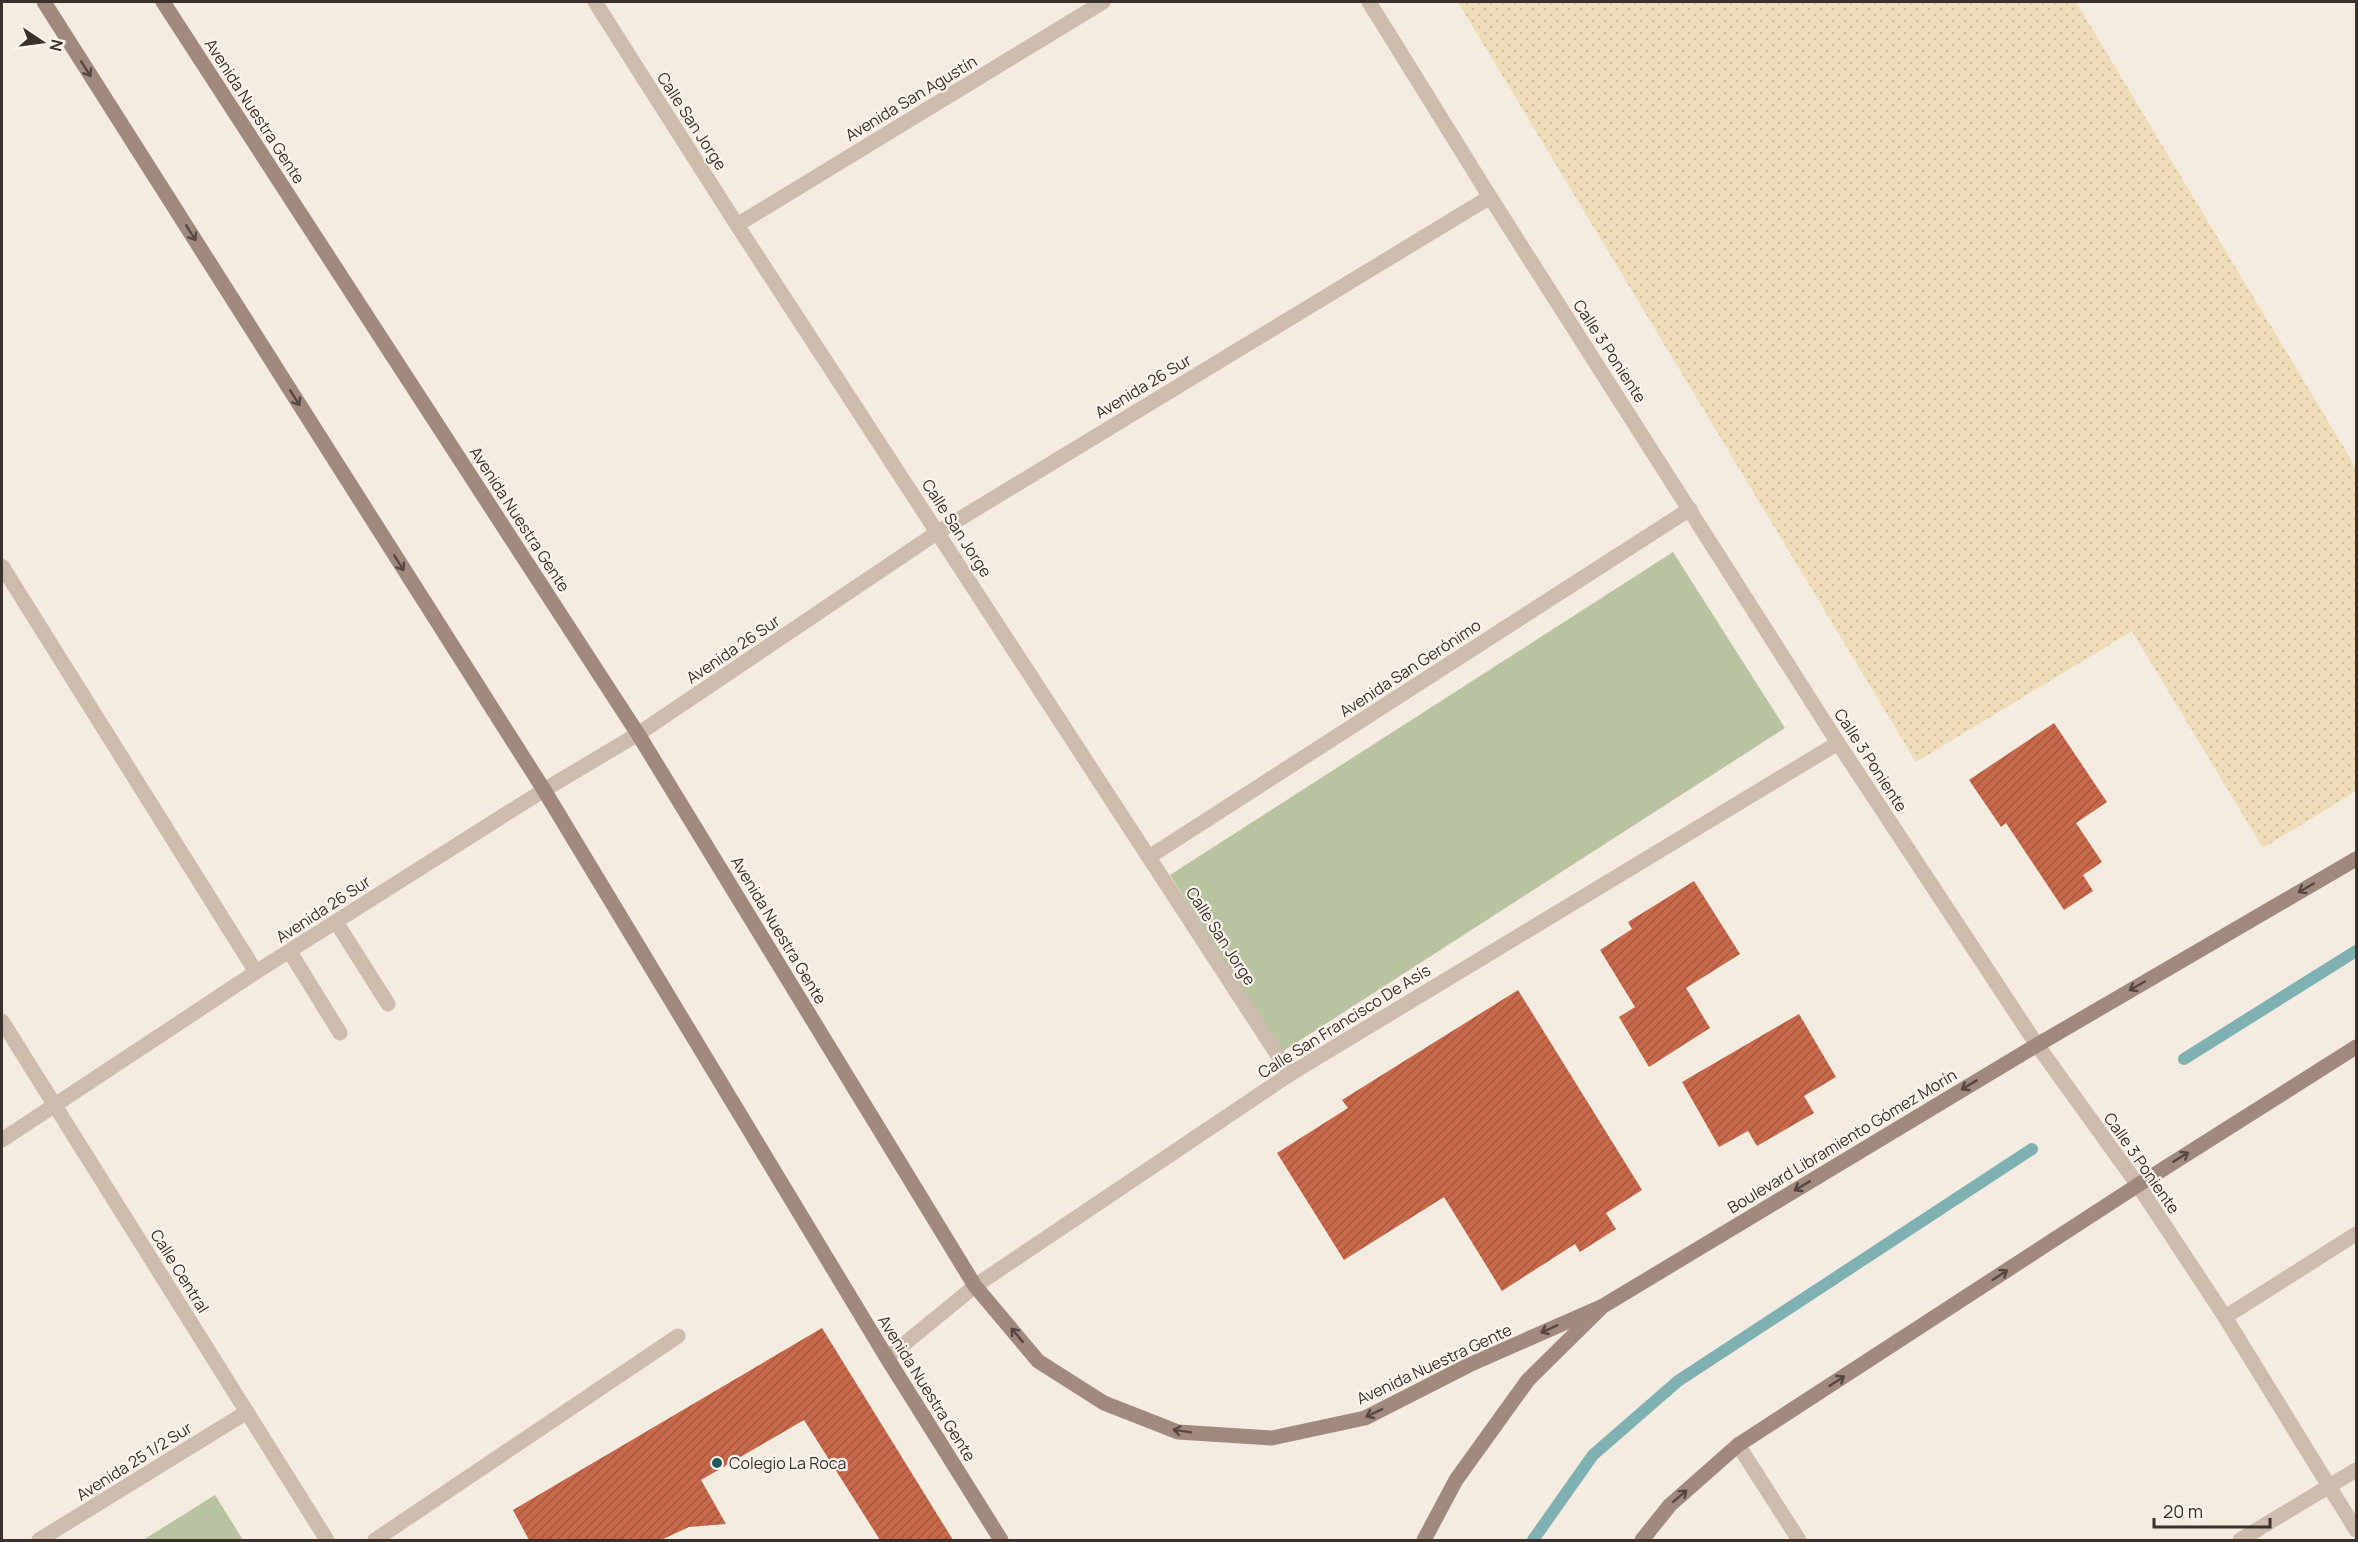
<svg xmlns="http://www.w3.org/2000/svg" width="2358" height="1542" font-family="Manrope,sans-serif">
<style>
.sand{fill:url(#sand-dots)}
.park{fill:#b8c4a0}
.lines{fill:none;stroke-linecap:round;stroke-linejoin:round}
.stream{stroke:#7fb0b2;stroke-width:12}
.building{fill:url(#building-hatch)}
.lane{stroke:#cdbbac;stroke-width:15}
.street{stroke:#cdbbac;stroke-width:15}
.secondary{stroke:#a18a7d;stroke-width:15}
.oneway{stroke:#544640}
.poi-dot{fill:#1f5a5e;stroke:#fbf5ee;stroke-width:2}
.labels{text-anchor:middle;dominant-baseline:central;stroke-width:4.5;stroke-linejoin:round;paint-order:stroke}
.street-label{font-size:16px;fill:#3b302b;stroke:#fbf5ee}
.poi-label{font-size:16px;fill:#3b302b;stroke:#fbf5ee;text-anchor:start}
</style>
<defs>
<pattern id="sand-dots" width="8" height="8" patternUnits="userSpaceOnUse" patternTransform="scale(1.5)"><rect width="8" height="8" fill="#efdcb8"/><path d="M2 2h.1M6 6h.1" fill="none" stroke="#cebd9e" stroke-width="1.8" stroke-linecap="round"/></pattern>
<pattern id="building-hatch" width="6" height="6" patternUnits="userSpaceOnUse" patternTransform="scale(1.5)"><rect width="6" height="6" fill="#c8694b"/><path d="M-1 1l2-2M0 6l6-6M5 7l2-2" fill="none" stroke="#a4573f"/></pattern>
</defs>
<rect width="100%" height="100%" fill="#f4ebe1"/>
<!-- sand -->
<polygon class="sand" points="1458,2 2076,2 2356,468 2356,791 2263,848 2132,631 1916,762"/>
<!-- park -->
<g class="park">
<polygon points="1673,552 1785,728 1282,1052 1170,875"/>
<polygon points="215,1495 243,1540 143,1540"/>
</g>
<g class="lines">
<!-- stream -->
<g class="stream">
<polyline points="2184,1059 2356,951"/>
<polyline points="1533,1540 1593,1455 1678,1381 2032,1149"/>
</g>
</g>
<!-- building -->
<g class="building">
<polygon points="2054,723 2107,802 2076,823 2102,862 2083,875 2093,891 2064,910 2006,823 2001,827 1969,780"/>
<polygon points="1694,881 1740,954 1686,988 1710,1028 1649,1067 1619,1017 1635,1007 1600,950 1632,929 1628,922"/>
<polygon points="1518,990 1642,1190 1606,1213 1616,1229 1580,1252 1575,1244 1502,1291 1444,1197 1344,1260 1277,1153 1348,1108 1342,1100"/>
<polygon points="1799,1014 1836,1077 1804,1096 1814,1113 1757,1146 1748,1131 1719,1147 1682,1082"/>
<polygon points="822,1328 953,1540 880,1540 804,1420 701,1480 726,1524 689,1527 661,1540 529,1540 513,1510"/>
</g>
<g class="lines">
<!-- lane -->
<g class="lane">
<polyline points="336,922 388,1004"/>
<polyline points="290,952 340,1033"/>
<polyline points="375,1540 678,1336"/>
</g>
<!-- street -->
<g class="street">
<polyline points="595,2 737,225 1290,1074"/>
<polyline points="1369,2 1490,197 1838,743 2037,1045 2138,1185 2225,1317 2356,1530"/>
<polyline points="737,225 1103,2"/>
<polyline points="2,566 256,972"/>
<polyline points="1149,857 1690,509"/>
<polyline points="2,1021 327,1540"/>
<polyline points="2,1140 256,972 544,790 638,734 938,532 1490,197"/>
<polyline points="2225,1317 2356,1234"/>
<polyline points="887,1358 975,1286 1290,1074 1838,743"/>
<polyline points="1738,1445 1799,1540"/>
<polyline points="39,1540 247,1412"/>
<polyline points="2240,1540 2356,1470"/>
</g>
<!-- secondary -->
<g class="secondary">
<polyline points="44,2 544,790 887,1358 1001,1540"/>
<polyline points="163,2 638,734 975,1286 1038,1361 1104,1403 1178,1432 1272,1438 1365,1418 1469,1365 1603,1306"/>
<polyline points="1424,1540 1456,1480 1528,1380 1603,1306 2037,1045 2356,859"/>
<polyline points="1642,1540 1670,1505 1738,1445 2138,1185 2356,1047"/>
</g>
</g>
<!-- one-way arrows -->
<defs><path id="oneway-shaft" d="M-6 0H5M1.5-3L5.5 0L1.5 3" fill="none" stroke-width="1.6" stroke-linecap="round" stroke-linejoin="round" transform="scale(1.5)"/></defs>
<g class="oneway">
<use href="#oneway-shaft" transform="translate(86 69) rotate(58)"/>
<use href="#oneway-shaft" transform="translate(191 233) rotate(58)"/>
<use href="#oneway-shaft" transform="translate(295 398) rotate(58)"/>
<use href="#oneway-shaft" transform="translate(399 563) rotate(58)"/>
<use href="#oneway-shaft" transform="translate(2306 888) rotate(150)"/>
<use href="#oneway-shaft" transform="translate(2137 986) rotate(150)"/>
<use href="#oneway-shaft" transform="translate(1969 1085) rotate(149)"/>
<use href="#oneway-shaft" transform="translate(2181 1157) rotate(-32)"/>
<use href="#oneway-shaft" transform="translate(1802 1186) rotate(149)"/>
<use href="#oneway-shaft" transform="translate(2000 1275) rotate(-33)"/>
<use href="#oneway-shaft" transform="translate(1549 1329) rotate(156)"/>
<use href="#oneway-shaft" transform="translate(1017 1335) rotate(-130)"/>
<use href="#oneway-shaft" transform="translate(1837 1381) rotate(-33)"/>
<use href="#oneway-shaft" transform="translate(1374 1413) rotate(154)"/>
<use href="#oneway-shaft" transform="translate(1182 1431) rotate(-171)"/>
<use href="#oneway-shaft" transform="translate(1680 1496) rotate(-41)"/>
</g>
<!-- markers -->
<circle class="poi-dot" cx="717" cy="1463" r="6"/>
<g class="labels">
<!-- street labels -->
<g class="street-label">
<text transform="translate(911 98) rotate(-31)">Avenida San Agustín</text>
<text transform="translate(255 111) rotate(57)">Avenida Nuestra Gente</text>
<text transform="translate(692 121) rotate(57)">Calle San Jorge</text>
<text transform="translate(1610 351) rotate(57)">Calle 3 Poniente</text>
<text transform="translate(1143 386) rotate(-31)">Avenida 26 Sur</text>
<text transform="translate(520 519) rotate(57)">Avenida Nuestra Gente</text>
<text transform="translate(957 528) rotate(57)">Calle San Jorge</text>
<text transform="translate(733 649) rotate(-34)">Avenida 26 Sur</text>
<text transform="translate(1410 668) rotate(-33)">Avenida San Gerónimo</text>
<text transform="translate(1871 760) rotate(57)">Calle 3 Poniente</text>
<text transform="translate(323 909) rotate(-33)">Avenida 26 Sur</text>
<text transform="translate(779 930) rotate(59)">Avenida Nuestra Gente</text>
<text transform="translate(1221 936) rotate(57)">Calle San Jorge</text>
<text transform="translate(1344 1021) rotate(-32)">Calle San Francisco De Asís</text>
<text transform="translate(1842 1141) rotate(-31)">Boulevard Libramiento Gómez Morín</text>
<text transform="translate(2142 1163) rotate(55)">Calle 3 Poniente</text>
<text transform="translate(180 1271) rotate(58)">Calle Central</text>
<text transform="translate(1434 1364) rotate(-25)">Avenida Nuestra Gente</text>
<text transform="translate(927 1388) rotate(58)">Avenida Nuestra Gente</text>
<text transform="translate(134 1461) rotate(-32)">Avenida 25 1/2 Sur</text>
</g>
<!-- poi labels -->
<g class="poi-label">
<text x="729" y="1463">Colegio La Roca</text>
</g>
</g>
<!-- border -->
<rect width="2358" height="1542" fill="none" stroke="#3b302b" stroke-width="6"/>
<!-- north arrow -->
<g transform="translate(42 42) rotate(103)" stroke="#fbf5ee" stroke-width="4.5" paint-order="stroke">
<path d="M0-4.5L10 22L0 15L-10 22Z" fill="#3b302b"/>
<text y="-9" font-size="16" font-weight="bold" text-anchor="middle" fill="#3b302b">N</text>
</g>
<!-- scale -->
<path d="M2154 1518v9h116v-9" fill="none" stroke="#3b302b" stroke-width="3"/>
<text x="2163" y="1518" font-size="18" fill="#3b302b" stroke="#fbf5ee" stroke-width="4.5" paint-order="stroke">20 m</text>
</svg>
